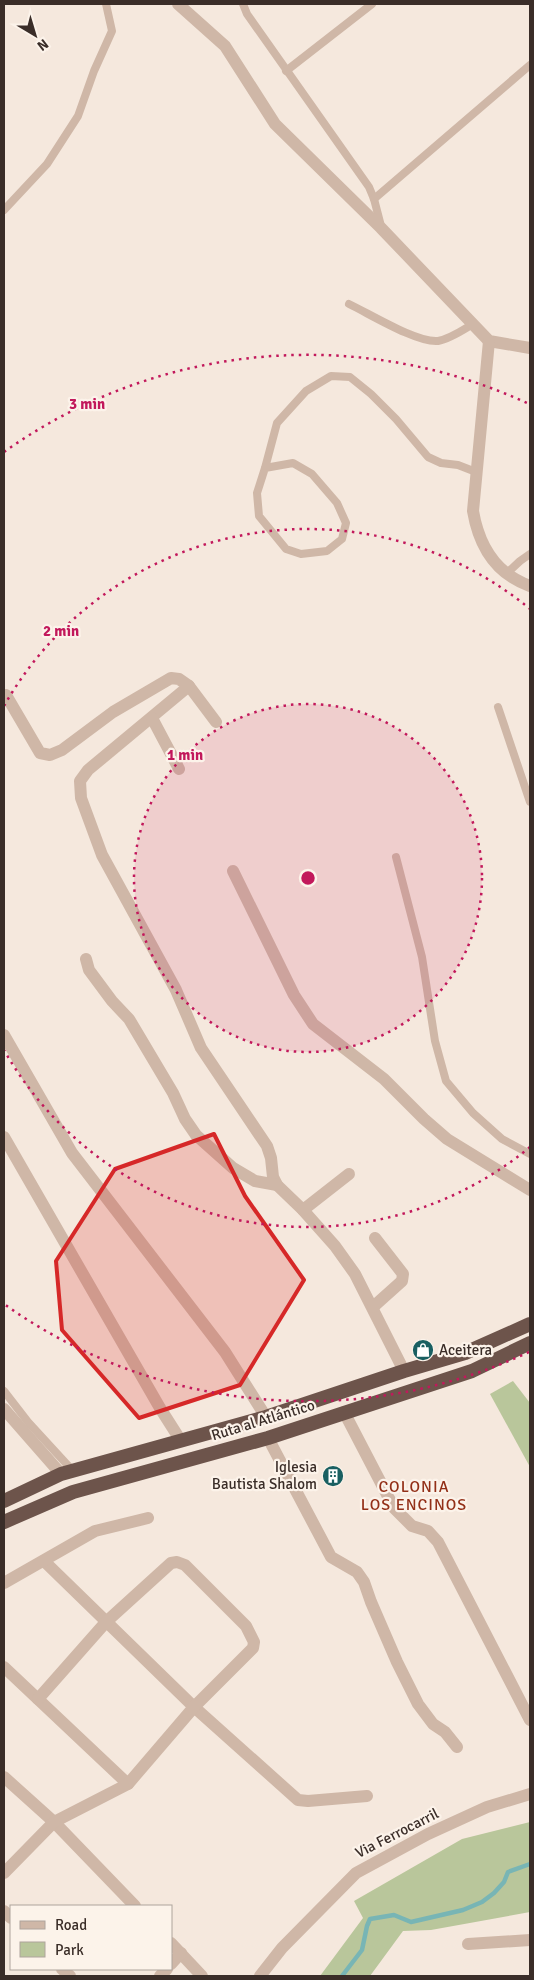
<svg xmlns="http://www.w3.org/2000/svg" width="534" height="1980" font-family="Signika,sans-serif">
<style>
.green{fill:#b9c69b}
.lines{fill:none;stroke-linecap:round;stroke-linejoin:round}
.stream{stroke:#78b5b5;stroke-width:4.5}
.service{stroke:#cfb7a7;stroke-width:8}
.minor{stroke:#cfb7a7;stroke-width:12}
.trunk{stroke:#6d544b;stroke-width:14}
.marked{fill:#d62828;fill-opacity:0.2;stroke:#d62828;stroke-width:4;stroke-linejoin:round}
.ring{fill:none;stroke:#c2185b;stroke-width:2.5;stroke-dasharray:2.5 5}
.labels{text-anchor:middle;dominant-baseline:central;stroke-width:4.5;stroke-linejoin:round;paint-order:stroke}
.poi-label{font-size:15px;fill:#3a2d28;stroke:#fcf3ea;text-anchor:start}
.street-label{font-size:15px;fill:#3a2d28;stroke:#fcf3ea}
.neighbourhood-label{font-size:16px;letter-spacing:1px;fill:#933018;stroke:#fcf3ea}
.centre{fill:#c2185b;stroke:#fcf3ea;stroke-width:2.5}
.ring-label{font-size:15px;text-anchor:middle;font-weight:bold;fill:#c2185b;stroke:#fcf3ea;stroke-width:4.5;stroke-linejoin:round;paint-order:stroke}
</style>
<rect width="100%" height="100%" fill="#f5e8dd"/>
<!-- green -->
<g class="green">
<polygon points="513,1381 530,1403 530,1467 490,1394"/>
<polygon points="530,1822 530,1912 431,1930 403,1931 370,1976 320,1976 363,1918 354,1901 462,1839"/>
</g>
<g class="lines">
<!-- stream -->
<polyline class="stream" points="342,1976 362,1950 367,1926 370,1919 394,1915 411,1922 463,1910 482,1902 494,1893 504,1882 508,1872 530,1864"/>
<!-- service -->
<g class="service">
<polyline points="243,4 247,14 369,187 374,199 381,226"/>
<polyline points="286,71 372,4"/>
<polyline points="374,199 530,65"/>
<polyline points="4,210 47,164 78,116 94,71 112,31 106,4"/>
<path d="M349,304C370,314 417,343 438,341C450,339 463,330 473,324"/>
<polyline points="265,468 293,463 312,474 337,503 346,523 342,539 327,551 301,554 286,549 259,516 257,493 265,468 277,423 306,391 331,376 350,377 371,394 396,419 428,457 441,463 458,465 476,472"/>
<polyline points="506,574 520,561 530,554"/>
<polyline points="498,707 530,802"/>
<polyline points="396,857 422,957 435,1041 446,1081 473,1113 502,1139 530,1154"/>
<polyline points="4,1391 28,1422 73,1471"/>
</g>
<!-- minor -->
<g class="minor">
<polyline points="178,4 225,46 275,124 381,228 489,341 530,348"/>
<path d="M489,341L473,511C479,546 496,574 530,586"/>
<polyline points="189,686 216,722"/>
<polyline points="6,695 40,753 50,755 62,750 113,712 171,678 179,679 189,686 88,770 80,781 81,798 102,855 176,990 201,1048 267,1146 271,1158 273,1177 277,1185 303,1210 335,1246 355,1274 404,1371"/>
<polyline points="152,718 179,769"/>
<polyline points="233,871 294,995 313,1024 384,1079 424,1119 447,1139 530,1190"/>
<polyline points="86,959 89,970 112,1001 129,1019 173,1093 185,1119 196,1135 233,1168 255,1181 277,1185"/>
<polyline points="4,1035 72,1153 225,1352 266,1417"/>
<polyline points="4,1137 160,1408 181,1441"/>
<polyline points="303,1210 349,1174"/>
<polyline points="373,1307 402,1281 403,1274 375,1238"/>
<polyline points="4,1409 61,1474"/>
<polyline points="344,1412 394,1508 412,1526 428,1531 438,1542 530,1720"/>
<polyline points="268,1438 331,1557 357,1572 364,1582 371,1602 397,1662 418,1704 433,1724 445,1732 457,1747"/>
<polyline points="44,1561 194,1707 298,1800 308,1801 367,1796"/>
<polyline points="4,1583 95,1531 148,1518"/>
<polyline points="4,1667 128,1784"/>
<polyline points="4,1777 54,1822 135,1906"/>
<polyline points="4,1873 54,1822 128,1784 194,1707 253,1648 254,1642 246,1626 185,1565 177,1562 171,1563 106,1622 38,1699"/>
<polyline points="4,1911 11,1918"/>
<polyline points="171,1943 202,1976"/>
<polyline points="468,1944 530,1940"/>
<polyline points="171,1964 181,1953"/>
<polyline points="62,1969 70,1976"/>
<polyline points="160,1976 167,1969"/>
<polyline points="260,1976 282,1948 356,1873 428,1834 487,1807 530,1794"/>
</g>
<!-- trunk -->
<g class="trunk">
<polyline points="4,1501 61,1474 266,1417 404,1371 465,1353 530,1324"/>
<polyline points="4,1522 73,1492 268,1438 472,1371 530,1343"/>
</g>
</g>
<!-- marked area -->
<path class="marked" d="M214,1134L245,1196L304,1280L240,1385L139,1418L62,1330L56,1261L115,1169Z"/>
<!-- distance rings -->
<circle cx="308" cy="878" r="174" fill="#c2185b" fill-opacity=".12"/>
<g class="ring">
<circle cx="308" cy="878" r="174"/>
<path d="M530 1147A349 349 0 0 1 4 1050M4 706A349 349 0 0 1 530 609"/>
<path d="M529 1352A523 523 0 0 1 4 1304M4 452A523 523 0 0 1 529 404"/>
</g>
<!-- icons -->
<defs>
<g id="shop-disc" transform="scale(1.125)"><circle r="9.5" fill="#195f61" stroke="#fcf3ea"/><path d="M-5-2.5h2.3a2.7 3.5 0 0 1 5.4 0H5L5.5 6h-11ZM-1.5-2.5h3a1.5 2.3 0 0 0-3 0Z" fill="#fff"/></g>
<g id="building-disc" transform="scale(1.125)"><circle r="9.5" fill="#195f61" stroke="#fcf3ea"/><path d="M-4-6H4V6H1V3H-1V6H-4ZM-2.5-4.3h1.7v1.8h-1.7ZM.8-4.3h1.7v1.8H.8ZM-2.5-1h1.7V.8h-1.7ZM.8-1h1.7V.8H.8Z" fill="#fff"/></g>
</defs>
<g fill-rule="evenodd">
<use href="#shop-disc" x="423" y="1350"/>
<use href="#building-disc" x="333" y="1476"/>
</g>
<g class="labels">
<!-- poi labels -->
<g class="poi-label">
<text x="439" y="1350">Aceitera</text>
<text x="317" y="1467" text-anchor="end">Iglesia<tspan x="317" dy="17">Bautista Shalom</tspan></text>
</g>
<!-- street labels -->
<g class="street-label">
<text transform="translate(263 1420) rotate(-17)">Ruta al Atlántico</text>
<text transform="translate(397 1833) rotate(-27)">Via Ferrocarril</text>
</g>
<!-- neighbourhood labels -->
<g class="neighbourhood-label">
<text x="414" y="1487">COLONIA<tspan x="414" dy="18">LOS ENCINOS</tspan></text>
</g>
</g>
<circle cx="308" cy="878" r="8" class="centre"/>
<g class="ring-label">
<text x="87" y="409">3 min</text>
<text x="61" y="636">2 min</text>
<text x="185" y="760">1 min</text>
</g>
<!-- border -->
<rect width="534" height="1980" fill="none" stroke="#3a2d28" stroke-width="10"/>
<!-- legend -->
<rect x="10" y="1905" width="162" height="65" fill="#fcf3ea" stroke="#aea49c"/>
<rect x="20" y="1921" width="25" height="8" fill="#cfb7a7" stroke="#aea49c"/>
<text x="55" y="1930" font-size="15" fill="#3a2d28">Road</text>
<rect x="20" y="1942" width="25" height="15" fill="#b9c69b" stroke="#aea49c"/>
<text x="55" y="1955" font-size="15" fill="#3a2d28">Park</text>
<!-- north arrow -->
<g transform="translate(35 35) rotate(142)" stroke="#fcf3ea" stroke-width="4" paint-order="stroke">
<path d="M0-4L9 19L0 12L-9 19Z" fill="#3a2d28"/>
<text y="-8" font-size="14" font-weight="bold" text-anchor="middle" fill="#3a2d28">N</text>
</g>
</svg>
